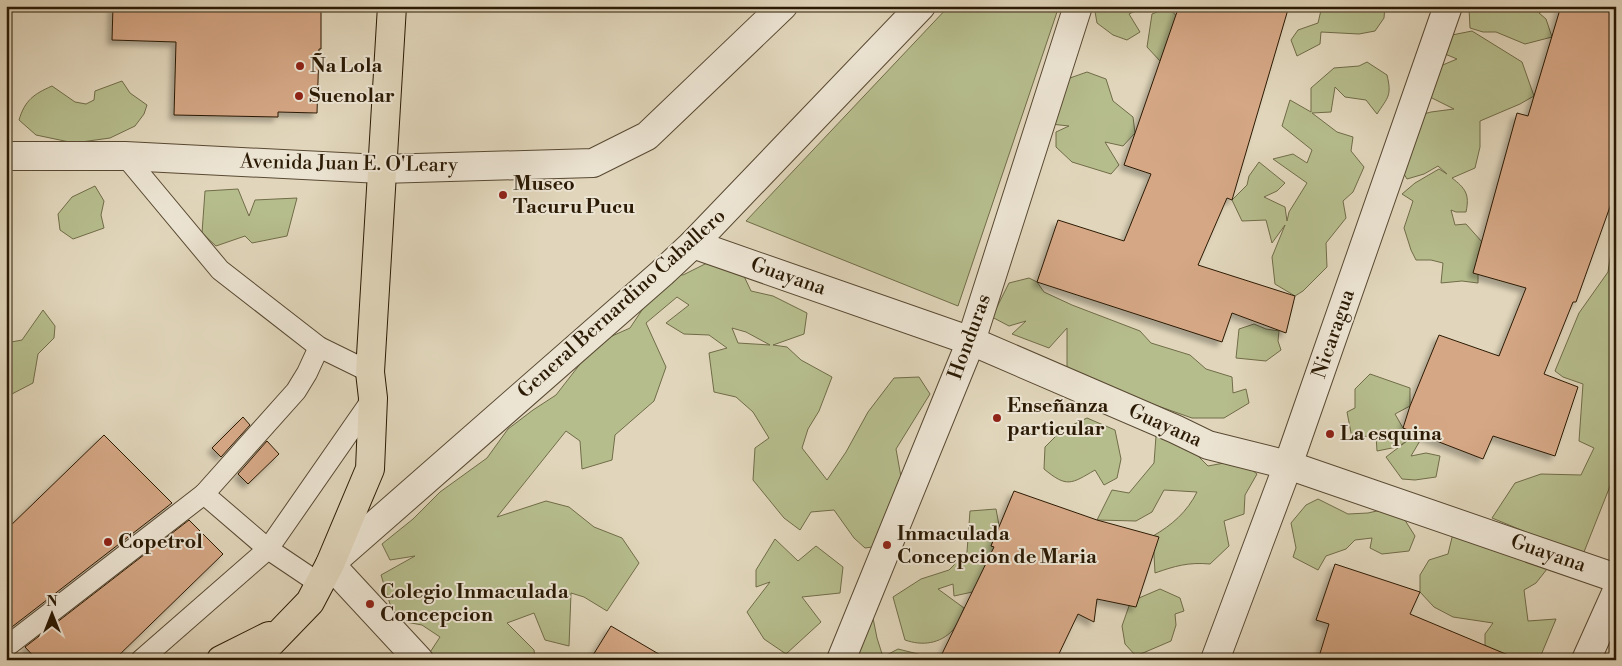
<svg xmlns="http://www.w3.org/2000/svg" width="1622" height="666" font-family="'Libre Bodoni',serif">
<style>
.green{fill:#b6bd8d;stroke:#706c48;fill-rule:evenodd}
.building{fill:#d5a785;stroke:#2b1a04;filter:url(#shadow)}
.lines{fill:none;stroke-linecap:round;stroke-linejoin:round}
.service-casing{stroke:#584932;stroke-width:22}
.minor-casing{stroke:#584932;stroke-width:30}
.trunk-casing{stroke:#2b1a04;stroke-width:30}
.service{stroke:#ece4d3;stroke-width:20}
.minor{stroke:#ece4d3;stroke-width:28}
.trunk{stroke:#e1d6bb;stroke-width:28}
.poi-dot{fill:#8f2418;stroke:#ece4d3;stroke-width:2}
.labels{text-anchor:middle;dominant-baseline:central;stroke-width:4;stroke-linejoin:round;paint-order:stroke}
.poi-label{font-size:20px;font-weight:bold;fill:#2b1a04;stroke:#ece4d3;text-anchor:start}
.street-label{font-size:20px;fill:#2b1a04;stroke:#ece4d3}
</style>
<defs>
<filter id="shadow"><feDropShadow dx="-4.5" dy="4.5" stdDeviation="2.5" flood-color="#0004"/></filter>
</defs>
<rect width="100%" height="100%" fill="#e1d6bb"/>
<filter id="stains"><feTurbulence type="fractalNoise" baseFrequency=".004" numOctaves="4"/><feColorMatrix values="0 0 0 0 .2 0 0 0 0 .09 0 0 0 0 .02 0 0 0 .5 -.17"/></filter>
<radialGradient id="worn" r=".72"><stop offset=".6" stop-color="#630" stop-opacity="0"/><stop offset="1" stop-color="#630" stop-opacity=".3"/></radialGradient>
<!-- green -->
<g class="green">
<polygon points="949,6 1059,6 958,306 746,221"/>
<polygon points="1094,6 1145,6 1129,14 1140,32 1127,40 1113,35 1097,23"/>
<path d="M1167,6H1172L1168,8C1191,24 1173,44 1160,61L1147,47L1152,14L1167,8Z"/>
<polygon points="1322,6 1385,6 1384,18 1375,31 1359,34 1321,32 1320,44 1297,56 1291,40 1298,30 1318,23"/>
<polygon points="1476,6 1551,6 1539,13 1546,19 1552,37 1525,44 1496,32 1483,32 1470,28 1469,8"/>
<path d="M1472,31L1522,62L1534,96L1520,104L1480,121V147L1475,168L1452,178C1465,188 1470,194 1466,212H1456L1451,210L1455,225L1466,224L1482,242L1478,255V283L1462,281L1441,283L1443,263L1431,260H1416L1411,250L1404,228L1413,201L1402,194L1415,183L1439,169L1447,174L1438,166L1424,174L1407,179L1395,159L1409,118L1431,112L1454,109L1426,95V72L1457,59L1433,49L1447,36Z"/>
<path d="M1367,62L1387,75C1392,96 1388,97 1377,114L1366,100L1345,97L1335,87L1331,112L1312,113L1337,132L1353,137L1351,151L1364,167L1353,192L1343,201L1346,218L1326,243L1327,267L1303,291L1295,296L1275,284L1272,257L1285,225L1272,243L1266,220L1242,221L1232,200L1247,185L1249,176L1259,162L1285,183L1277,191L1264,197L1285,207L1287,221L1289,212L1307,183L1273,159L1293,154L1307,163L1312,150L1282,126L1290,100L1311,112V88L1334,68L1359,66Z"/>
<polygon points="1087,72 1106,79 1113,101 1133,117 1135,133 1123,146 1105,142 1119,165 1111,174 1072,162 1056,147 1056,132 1069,126 1051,124 1053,84"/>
<path d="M122,81L130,93L147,105L144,114L135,126L110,138L74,143L36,135L19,120C25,100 34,94 52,86L75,102L86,104L94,100L95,91Z"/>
<polygon points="95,186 104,201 101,215 104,228 73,239 60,230 58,214 72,197"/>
<polygon points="238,189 249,216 255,200 297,198 287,236 252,243 245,236 216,246 202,233 205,191"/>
<polygon points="1616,218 1616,471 1584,552 1565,548 1492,518 1515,483 1541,474 1581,475 1594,448 1579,441 1583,384 1563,377 1555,371 1579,313 1608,272"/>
<path d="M709,262L742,272L751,291L773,296L807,313L804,334L773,345L787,347L801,360L832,377L819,411L808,429L802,448L827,480L846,452L868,412L894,378L919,377L930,394L896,449L901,477L887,545L865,548L854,538L834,510L811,512L800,530L784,518L753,480L755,448L769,438L753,412L736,397L714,392L709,353L727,348L709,335L684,334L666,323L689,305L677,297L646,323L666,367L654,401L615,435L612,460L582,469L580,441L566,431L497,517L546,501L569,507L594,527L622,538L639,563L607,611L584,597L571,593L569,646L545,640L534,613L507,623L534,650L535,660H425L440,637L422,625L395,620L381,575L415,556L390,560L382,544L413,519L440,492L487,458L508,429L533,410L556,395L584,359L601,341L630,328L644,307L662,273L683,275ZM732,328L746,332L770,345L738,343Z"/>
<polygon points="1029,278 1037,282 1044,292 1072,305 1140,331 1151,343 1190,355 1206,369 1232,377 1233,393 1246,389 1249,403 1224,418 1192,418 1067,374 1067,328 1049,348 1012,334 1026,321 1009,326 992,317 1009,283"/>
<polygon points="43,310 55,326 54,338 38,354 33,383 10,395 6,393 6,343 22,340"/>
<polygon points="1254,324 1266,329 1279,331 1278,341 1281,350 1266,361 1236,358 1239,329"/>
<polygon points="1370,374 1410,388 1410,406 1395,414 1403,428 1421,439 1411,456 1426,453 1440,456 1436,477 1415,480 1402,479 1386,457 1407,441 1397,447 1377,451 1376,435 1352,438 1347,412 1355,408 1355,389"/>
<path d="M1087,418L1115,430L1121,459L1117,478L1104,485L1095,470C1071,484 1067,488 1044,469L1045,447L1062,430Z"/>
<path d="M1156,436L1195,453L1208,466L1240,460L1257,474L1245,495L1244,514L1224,521L1229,546L1210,564C1188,562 1175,566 1155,573L1153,536C1172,525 1187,512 1197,492L1164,490L1152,512L1136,521L1097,520L1112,490L1129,493L1154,463Z"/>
<polygon points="1318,499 1348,514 1368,513 1381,510 1401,514 1415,536 1409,551 1382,554 1370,548 1372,538 1355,540 1346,549 1326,556 1318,570 1293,557 1296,548 1291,523 1306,505"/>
<path d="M996,509L999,525L991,546L998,548L991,588L954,596L953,584L938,589L964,608C961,615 958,624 953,630C940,644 922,646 905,640L893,597L921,579L949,570L967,552L970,511Z"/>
<polygon points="1455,525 1547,569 1536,583 1524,590 1528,621 1556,619 1539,660 1485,659 1485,634 1493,623 1453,617 1434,607 1420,592 1420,575 1429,560 1448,554"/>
<polygon points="775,539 798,561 816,546 843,567 840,593 802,597 821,622 786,654 764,639 747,612 770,582 756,587 756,570"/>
<polygon points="1160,589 1180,598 1184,611 1175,614 1176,625 1171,641 1136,656 1125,644 1122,626 1129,606 1139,598"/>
<polygon points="873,618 877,638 883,657 898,649 926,656 927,660 851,660 848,644"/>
</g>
<!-- building -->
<g class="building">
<polygon points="113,6 321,6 321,49 319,49 317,113 278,112 278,117 174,115 176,42 112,40"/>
<polygon points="1179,6 1289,6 1232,200 1227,198 1198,265 1295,296 1286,333 1232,313 1222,342 1037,282 1058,220 1124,241 1151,174 1124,165"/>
<polygon points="1561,6 1616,6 1616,190 1576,302 1573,302 1544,374 1578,387 1555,456 1493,436 1483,459 1403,428 1410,406 1439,335 1499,356 1526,288 1473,273 1517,113 1528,116"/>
<polygon points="243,417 250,425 221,457 212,448"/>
<polygon points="104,435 172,503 8,630 6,628 6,530"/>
<polygon points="267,441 279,454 248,484 238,474"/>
<polygon points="1014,491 1097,520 1159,537 1136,607 1097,599 1094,622 1078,614 1056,660 939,660 994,547 991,546"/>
<polygon points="189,520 223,554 114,660 37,660 25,647"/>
<polygon points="1335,564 1420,592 1410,614 1520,660 1318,660 1329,624 1316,620"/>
<polygon points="611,626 669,660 590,660"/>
</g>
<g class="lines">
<!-- service casing -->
<g class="service-casing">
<g id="service">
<polyline points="125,156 220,270 319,347 370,372"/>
<polyline points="319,347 307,373 296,391 204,494 268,549 320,584"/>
<polyline points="6,647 204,494"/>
<polyline points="141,660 268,549 373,398"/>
</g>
</g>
<!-- minor casing -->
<g class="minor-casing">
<g id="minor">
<polyline points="6,156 125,156 381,169 593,163 647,136 783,6"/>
<polyline points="693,244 971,341 1175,429 1208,445 1288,465 1616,578"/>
<polyline points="419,660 330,564 662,273 693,244 921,6"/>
<polyline points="841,660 971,341 1078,6"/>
<polyline points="1215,660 1288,465 1448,6"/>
<polyline points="1586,660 1616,593"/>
</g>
</g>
<!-- trunk casing -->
<g class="trunk-casing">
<g id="trunk">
<polyline points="221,660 269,636"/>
<polyline points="254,660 310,602 330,564 370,469 373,398 370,372 392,6"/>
</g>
</g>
<!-- service -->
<use href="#service" class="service"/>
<!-- minor -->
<use href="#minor" class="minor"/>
<!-- trunk -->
<use href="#trunk" class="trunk"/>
</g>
<!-- markers -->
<g class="poi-dot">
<circle cx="300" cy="66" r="5"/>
<circle cx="299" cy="96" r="5"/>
<circle cx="503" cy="195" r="5"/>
<circle cx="997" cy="418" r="5"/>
<circle cx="1330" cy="434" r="5"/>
<circle cx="108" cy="542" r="5"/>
<circle cx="887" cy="545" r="5"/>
<circle cx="370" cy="604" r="5"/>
</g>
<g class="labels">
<!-- poi labels -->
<g class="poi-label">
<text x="310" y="66">Ña Lola</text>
<text x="309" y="96">Suenolar</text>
<text x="513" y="184">Museo<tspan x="513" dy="23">Tacuru Pucu</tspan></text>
<text x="1007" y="406">Enseñanza<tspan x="1007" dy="23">particular</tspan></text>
<text x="1340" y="434">La esquina</text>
<text x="897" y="534">Inmaculada<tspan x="897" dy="23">Concepcion de Maria</tspan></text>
<text x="118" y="542">Copetrol</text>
<text x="380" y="592">Colegio Inmaculada<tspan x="380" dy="23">Concepcion</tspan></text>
</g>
<!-- street labels -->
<g class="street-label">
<text transform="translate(349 164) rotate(1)">Avenida Juan E. O'Leary</text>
<text transform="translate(788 277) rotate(19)">Guayana</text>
<text transform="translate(622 304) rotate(-42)">General Bernardino Caballero</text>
<text transform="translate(1334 334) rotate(-71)">Nicaragua</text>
<text transform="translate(970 337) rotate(-70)">Honduras</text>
<text transform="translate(1165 426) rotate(24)">Guayana</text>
<text transform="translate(1548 554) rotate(19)">Guayana</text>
</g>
</g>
<!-- margin -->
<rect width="1622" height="666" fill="none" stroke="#e1d6bb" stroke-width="25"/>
<rect x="8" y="8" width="1607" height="651" fill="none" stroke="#2b1a04" stroke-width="2.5"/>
<rect x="12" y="12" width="1597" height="641" fill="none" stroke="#2b1a04"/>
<!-- north arrow -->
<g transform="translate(52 614)" stroke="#ece4d3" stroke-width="4" paint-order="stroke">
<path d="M0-4L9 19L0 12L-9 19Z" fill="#2b1a04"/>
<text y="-8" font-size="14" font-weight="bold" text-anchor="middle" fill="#2b1a04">N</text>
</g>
<rect width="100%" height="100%" filter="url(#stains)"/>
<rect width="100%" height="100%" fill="url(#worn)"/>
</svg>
